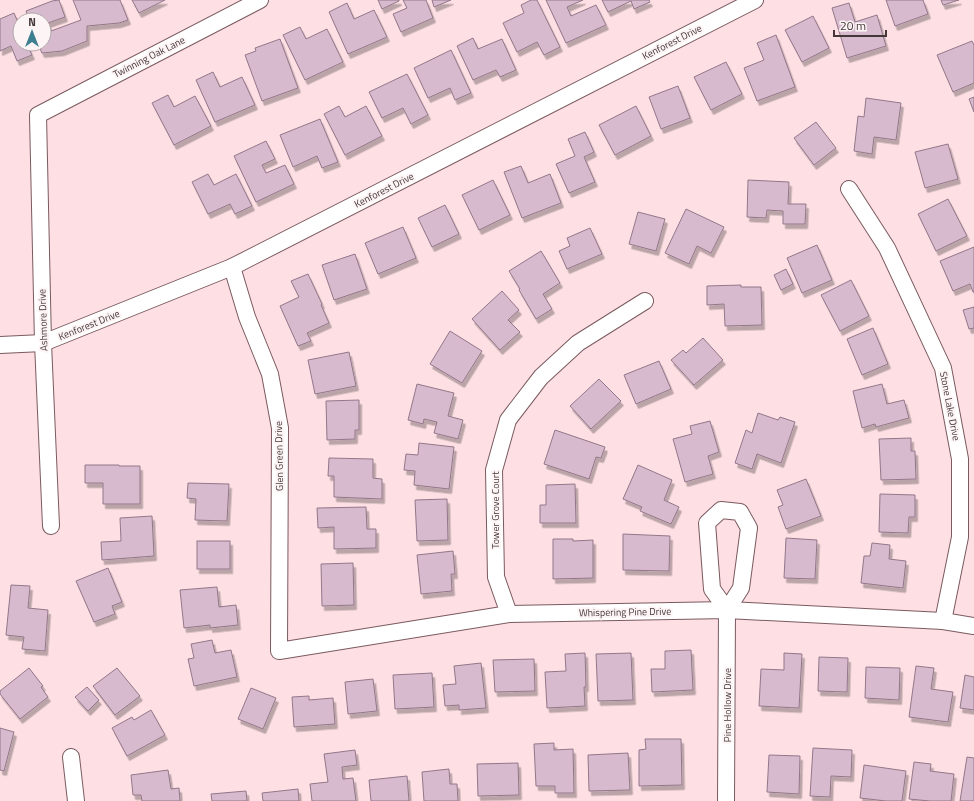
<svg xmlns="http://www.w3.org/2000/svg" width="974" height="801" font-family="'Titillium Web',sans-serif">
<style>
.building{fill:#d7bacd;stroke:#927789;filter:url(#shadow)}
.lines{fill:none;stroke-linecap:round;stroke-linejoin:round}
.street-casing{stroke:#7a5a5f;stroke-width:18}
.street{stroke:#fff;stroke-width:16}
.labels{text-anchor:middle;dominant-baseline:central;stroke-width:4;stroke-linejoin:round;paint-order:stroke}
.street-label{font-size:10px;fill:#453739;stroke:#fcf4f5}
</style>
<defs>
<filter id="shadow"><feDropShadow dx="2.5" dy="4.5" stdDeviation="0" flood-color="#0004"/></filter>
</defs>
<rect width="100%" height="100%" fill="#fee0e4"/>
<!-- building -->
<g class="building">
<polygon points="59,0 65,17 48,23 51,31 81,20 73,0 120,0 128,20 119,23 87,26 87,41 62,51 42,53 38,44 44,44 44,20 29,20 26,11 52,1"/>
<polygon points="132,0 165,0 139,13"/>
<polygon points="378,0 399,0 399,1 382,9"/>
<polygon points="403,0 426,0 433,18 401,32 393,14 407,8"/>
<polygon points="432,0 451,0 434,7"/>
<polygon points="531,0 537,0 560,47 544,55 537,42 517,52 503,23 524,13 521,5"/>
<polygon points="546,0 583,0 567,7 571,16 596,5 606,25 566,43"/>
<polygon points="602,0 649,0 650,2 634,9 631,1 608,12"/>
<polygon points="886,0 923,0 928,14 895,26"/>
<polygon points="941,0 959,0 943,5"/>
<polygon points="347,3 354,19 374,10 387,37 348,54 329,12"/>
<polygon points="849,3 855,22 877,15 886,46 847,58 832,8"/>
<polygon points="14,13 20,27 20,44 27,44 32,55 17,61 11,46 0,51 0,19"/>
<polygon points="813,16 829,48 802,62 785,30"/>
<polygon points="300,27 306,39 327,29 343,62 305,80 283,35"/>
<polygon points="776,35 795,87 757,101 744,68 764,60 757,43"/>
<polygon points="473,38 478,49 502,39 516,70 500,77 496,70 473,80 457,46"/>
<polygon points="280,39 298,88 262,101 245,55 256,51 255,48"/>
<polygon points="972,41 974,45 974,83 953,92 937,55"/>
<polygon points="451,50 471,93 455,100 450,88 428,98 414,68"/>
<polygon points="726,62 742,94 711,110 694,77"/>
<polygon points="213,72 220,87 242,77 255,105 215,122 196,80"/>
<polygon points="407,74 428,115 411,124 403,108 382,118 369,92"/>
<polygon points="678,86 690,118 661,129 649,97"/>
<polygon points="168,95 174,107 195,96 211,126 174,145 152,103"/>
<polygon points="974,97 974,112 969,99"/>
<polygon points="866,98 901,103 896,140 874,137 872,154 854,151 858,116 864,117"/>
<polygon points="339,106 345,117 366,106 382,136 345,155 324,114"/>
<polygon points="636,106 651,136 615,155 599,125"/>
<polygon points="320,119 338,162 322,168 317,156 293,167 280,135"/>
<polygon points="816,122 836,148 814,165 794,138"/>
<polygon points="585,132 594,152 584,157 595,182 569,193 556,164 575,156 568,139"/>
<polygon points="266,141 275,159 262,165 266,173 285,165 294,184 256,202 234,156"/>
<polygon points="948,144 958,179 925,188 915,152"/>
<polygon points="521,166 528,183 550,174 561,203 522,218 504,172"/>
<polygon points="208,174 214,185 236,174 252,206 235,214 230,204 208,214 192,182"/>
<polygon points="493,180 510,215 479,230 462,195"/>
<polygon points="748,180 789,182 788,204 806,204 805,224 783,224 783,211 767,210 766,218 747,217"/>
<polygon points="948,199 967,236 936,251 918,214"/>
<polygon points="445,205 459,234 432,247 418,218"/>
<polygon points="686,209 724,227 711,253 697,246 689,264 665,253"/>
<polygon points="638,212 665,219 656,251 629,244"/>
<polygon points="403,227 416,258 378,274 365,243"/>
<polygon points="590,228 602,254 567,269 559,251 570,246 567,238"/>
<polygon points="817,245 832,280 802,293 787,258"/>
<polygon points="974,247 974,292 973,292 970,284 953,291 940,261"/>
<polygon points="541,251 560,283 543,294 552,309 536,319 519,290 520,289 509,271"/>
<polygon points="355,254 367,289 334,300 322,265"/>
<polygon points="786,269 793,284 781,290 774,275"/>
<polygon points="308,274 322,304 321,305 329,323 307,333 311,341 298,346 280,306 299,297 291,281"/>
<polygon points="851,280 869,316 840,331 821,295"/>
<polygon points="741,285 741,287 761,287 762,325 725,326 724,304 707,305 707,286"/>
<polygon points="502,291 519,310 508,320 520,332 500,350 472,319"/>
<polygon points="974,307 974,328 969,329 963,310"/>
<polygon points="873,328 888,364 862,375 847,339"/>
<polygon points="450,331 482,351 462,383 430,364"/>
<polygon points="703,338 723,360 694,385 671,360 683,350 686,353"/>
<polygon points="349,352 356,386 315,394 308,360"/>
<polygon points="659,361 671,389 636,404 624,375"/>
<polygon points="599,379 621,401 591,429 570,406"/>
<polygon points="417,384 454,393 448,416 463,420 458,439 434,433 437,422 424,419 423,424 408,420"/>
<polygon points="882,384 887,404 904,400 909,418 876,427 875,424 862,428 853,391"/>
<polygon points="359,400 359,430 355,430 355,439 327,440 326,401"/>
<polygon points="758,413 778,420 780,417 795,422 781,463 757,454 752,469 735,463 746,430 752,433"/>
<polygon points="710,421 719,452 708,456 713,474 685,482 673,439 692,434 690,426"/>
<polygon points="555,430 605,447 601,458 596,457 589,479 544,464"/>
<polygon points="911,438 911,451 915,451 916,479 881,480 879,439"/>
<polygon points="419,443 454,447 449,489 414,485 415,471 404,470 406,454 418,455"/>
<polygon points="329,458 373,459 373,478 382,479 382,499 334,497 334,476 328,476"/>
<polygon points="85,465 119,465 119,466 140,466 140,504 103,504 103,483 85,483"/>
<polygon points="638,465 672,480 664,500 679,507 671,524 640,511 642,507 623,499"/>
<polygon points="806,479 821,516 786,529 778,507 783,505 777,490"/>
<polygon points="188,483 229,484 227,521 195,520 196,499 187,498"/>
<polygon points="575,484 576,523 540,523 540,505 546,505 546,485"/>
<polygon points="880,494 915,495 915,517 909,517 908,533 879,532"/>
<polygon points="447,499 448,540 417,541 415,500"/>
<polygon points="366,507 367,529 376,529 376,548 334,549 334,527 318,528 317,508"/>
<polygon points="152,516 154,556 102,560 101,542 121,541 120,518"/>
<polygon points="623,534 670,536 669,571 623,570"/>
<polygon points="786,538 817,540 815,579 784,578"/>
<polygon points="553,539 573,539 573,541 593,540 593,578 553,579"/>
<rect x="197" y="541" width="33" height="28"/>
<polygon points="872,543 890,545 889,559 906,561 903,588 861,583 864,556 870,556"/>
<polygon points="453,551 455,574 451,574 452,591 421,594 417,555"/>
<polygon points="353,563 354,605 322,606 321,564"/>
<polygon points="108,568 122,602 112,606 115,614 94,622 76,581"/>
<polygon points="11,585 30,586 28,608 48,610 45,651 22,649 24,637 6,635"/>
<polygon points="217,587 219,607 236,605 238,625 210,628 210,625 184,628 180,590"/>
<polygon points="212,640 215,653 231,650 237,677 194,686 188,659 194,658 191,644"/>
<polygon points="691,650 693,690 652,692 651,669 665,669 665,651"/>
<polygon points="585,653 586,687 584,687 585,706 547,708 545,672 566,671 565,654"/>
<polygon points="631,653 633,700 598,701 596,654"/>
<polygon points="784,653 802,654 799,708 759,706 761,669 784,670"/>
<polygon points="819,657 848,658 847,692 818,691"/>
<polygon points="534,659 535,691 495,692 493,660"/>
<polygon points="481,663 486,708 459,710 459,705 445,706 443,685 456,684 454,666"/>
<polygon points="916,666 934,668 931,689 953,692 948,722 909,717"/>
<polygon points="866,667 900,668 899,700 865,698"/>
<polygon points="29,668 43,686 41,687 48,697 20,719 0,694 0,691"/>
<polygon points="117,668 140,696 115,715 93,686"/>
<polygon points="432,673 434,707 395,709 393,675"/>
<polygon points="965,675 974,677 974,710 960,708"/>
<polygon points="373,679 377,711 348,714 345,682"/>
<polygon points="87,687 99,700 88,711 75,697"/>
<polygon points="251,688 276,698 263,729 238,719"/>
<polygon points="309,696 309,700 333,698 335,724 294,727 292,697"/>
<polygon points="151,710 165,735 127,756 112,728 132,717 134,720"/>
<polygon points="0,728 14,732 4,771 0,770"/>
<polygon points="645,739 681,739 682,785 639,786 639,750 646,749"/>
<polygon points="554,743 554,750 573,749 574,793 555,793 555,786 536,786 534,744"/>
<polygon points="813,748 852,750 851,777 831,776 830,797 810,796"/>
<polygon points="355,750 357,765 342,767 343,779 353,778 356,801 312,801 310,784 328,782 324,754"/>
<polygon points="628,753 630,790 589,791 588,755"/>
<polygon points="769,755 800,756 799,794 767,792"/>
<polygon points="967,757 974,758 974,801 960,801"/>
<polygon points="914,762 931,764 930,771 954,774 951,801 930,801 909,799"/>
<polygon points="518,763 519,795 478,796 477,764"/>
<polygon points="864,765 906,771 902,801 886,801 860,798"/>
<polygon points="449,769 450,784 457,784 458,801 424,801 422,772"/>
<polygon points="168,770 171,789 179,788 180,801 142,801 141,795 133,795 131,775"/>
<polygon points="407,776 409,801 371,801 369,780"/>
<polygon points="298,789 299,801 263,801 262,793"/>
<polygon points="246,791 247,801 212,801 211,794"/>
</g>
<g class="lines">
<!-- street casing -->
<g class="street-casing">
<g id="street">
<polyline points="849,189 887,248 943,368 960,459 960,537 943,621"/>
<polyline points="232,267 247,317 270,374 280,428 279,651 509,614 727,610 943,621 974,626"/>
<polyline points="0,345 43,343 232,267 755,0"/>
<polygon points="721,510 740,512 749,528 741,588 727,610 712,589 707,523"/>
<polyline points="51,526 43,343 38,115 260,0"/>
<polyline points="509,614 496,577 494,470 508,420 541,377 578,343 645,301"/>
<polyline points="71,757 76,801"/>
<polyline points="726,801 727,610"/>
</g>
</g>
<!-- street -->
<use href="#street" class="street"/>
</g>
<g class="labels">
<!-- street labels -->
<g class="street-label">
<text transform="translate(672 42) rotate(-27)">Kenforest Drive</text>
<text transform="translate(149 57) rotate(-27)">Twinning Oak Lane</text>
<text transform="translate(384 190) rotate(-27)">Kenforest Drive</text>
<text transform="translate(43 320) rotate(-92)">Ashmore Drive</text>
<text transform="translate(89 325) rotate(-22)">Kenforest Drive</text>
<text transform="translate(950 406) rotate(79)">Stone Lake Drive</text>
<text transform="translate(279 456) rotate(-91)">Glen Green Drive</text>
<text transform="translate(495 510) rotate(-90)">Tower Grove Court</text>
<text transform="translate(625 612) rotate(-1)">Whispering Pine Drive</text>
<text transform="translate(727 705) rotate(-90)">Pine Hollow Drive</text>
</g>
</g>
<!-- north arrow -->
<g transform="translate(32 32)"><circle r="19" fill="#fcf4f5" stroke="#b3a8aa"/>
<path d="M0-3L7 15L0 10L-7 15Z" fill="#3c7f8f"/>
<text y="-6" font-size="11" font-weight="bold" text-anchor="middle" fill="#453739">N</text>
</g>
<!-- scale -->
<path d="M834 30v6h52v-6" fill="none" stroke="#453739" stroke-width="2"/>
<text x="840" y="30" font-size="12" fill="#453739" stroke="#fcf4f5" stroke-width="3" paint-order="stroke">20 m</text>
</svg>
